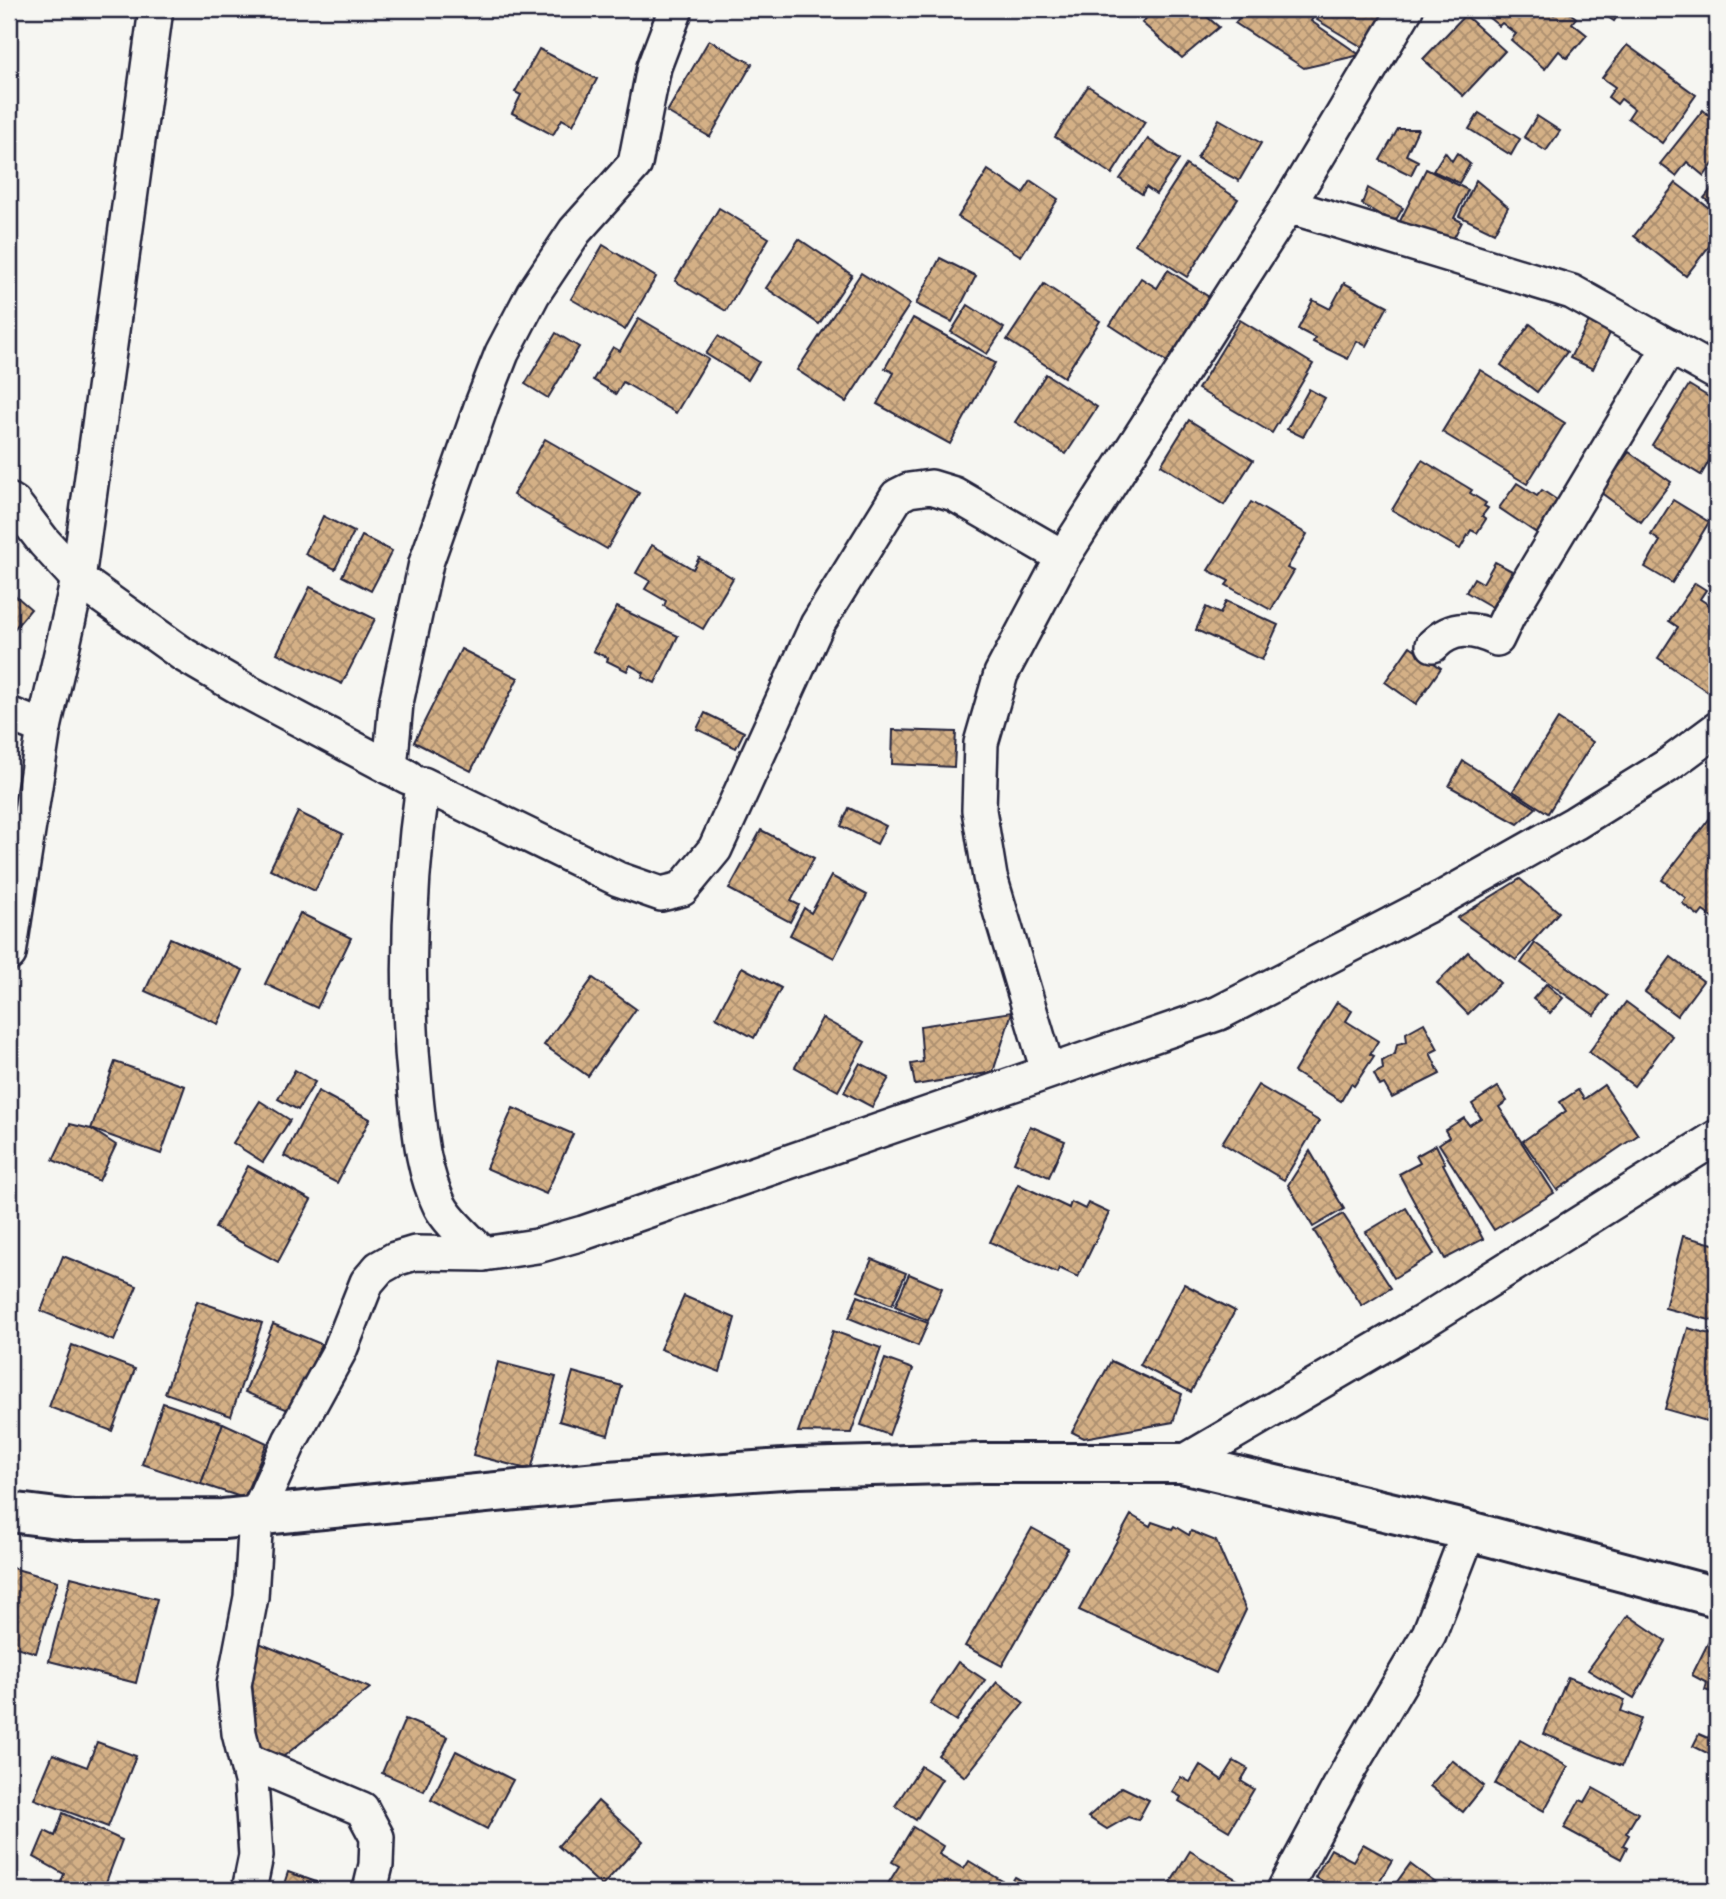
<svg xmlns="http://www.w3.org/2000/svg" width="1726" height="1899" font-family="Caveat,sans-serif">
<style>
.building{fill:url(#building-cross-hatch);stroke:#22223b;stroke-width:2}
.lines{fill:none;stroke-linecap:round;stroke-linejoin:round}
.street-casing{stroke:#22223b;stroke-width:38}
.secondary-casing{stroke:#22223b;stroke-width:44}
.street{stroke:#f6f6f2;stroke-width:33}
.secondary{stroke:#f6f6f2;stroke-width:38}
</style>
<defs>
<pattern id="building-cross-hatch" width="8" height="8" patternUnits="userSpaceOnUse" patternTransform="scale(1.75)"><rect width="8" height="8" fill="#d4b086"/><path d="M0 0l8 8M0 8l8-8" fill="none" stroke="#ac8f6f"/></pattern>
</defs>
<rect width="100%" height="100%" fill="#f6f6f2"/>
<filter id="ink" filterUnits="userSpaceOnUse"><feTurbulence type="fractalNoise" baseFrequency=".0143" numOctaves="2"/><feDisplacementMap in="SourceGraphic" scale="14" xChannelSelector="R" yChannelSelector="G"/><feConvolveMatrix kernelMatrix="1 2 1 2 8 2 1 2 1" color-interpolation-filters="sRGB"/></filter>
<g filter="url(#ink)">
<!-- building -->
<g class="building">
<polygon points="1154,9 1198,9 1219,27 1182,58 1142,23"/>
<polygon points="1246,9 1319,9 1311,21 1360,55 1304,68 1235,23"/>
<polygon points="1324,9 1399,9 1372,53 1317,20"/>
<polygon points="1478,9 1547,9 1554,15 1559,9 1565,9 1576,18 1572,23 1587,35 1567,58 1559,51 1545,69 1511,40 1516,34 1502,23 1499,26"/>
<polygon points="1596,9 1622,9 1614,21"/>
<polygon points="1465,15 1505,51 1463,96 1423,59"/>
<polygon points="709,40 752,64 710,137 667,112"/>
<polygon points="1627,45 1696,95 1662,143 1628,118 1634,109 1621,99 1617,104 1608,97 1615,87 1602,78"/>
<polygon points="539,49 597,79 573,125 562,119 553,135 512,113 521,95 515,92"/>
<polygon points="1088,86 1145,122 1112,174 1055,137"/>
<polygon points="1703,110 1717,122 1717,159 1704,176 1687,162 1676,176 1660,164"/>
<polygon points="1479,113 1520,139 1511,155 1469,129"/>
<polygon points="1537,116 1560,131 1546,151 1524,137"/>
<polygon points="1219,119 1261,143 1239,181 1197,158"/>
<polygon points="1398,129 1418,129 1406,155 1418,161 1411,175 1380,160"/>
<polygon points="1148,139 1179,160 1156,194 1146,187 1142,194 1120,179"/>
<polygon points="1445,152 1452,161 1457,153 1470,164 1459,183 1433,171"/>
<polygon points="1186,165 1238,199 1187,277 1135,244"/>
<polygon points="1426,169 1468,190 1454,218 1462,222 1449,247 1399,223"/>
<polygon points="988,170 1023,193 1031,181 1058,199 1021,256 958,217"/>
<polygon points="1476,180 1508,207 1494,233 1459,216"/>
<polygon points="1717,182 1717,208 1704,198"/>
<polygon points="1676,183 1717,214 1717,236 1686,276 1634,236"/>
<polygon points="1368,188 1403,208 1394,223 1362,204"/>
<polygon points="719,208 769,238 726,311 675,281"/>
<polygon points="799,239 852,275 819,324 766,288"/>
<polygon points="603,245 656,277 625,330 571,299"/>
<polygon points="940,258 976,276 952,322 916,304"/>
<polygon points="1168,270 1209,297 1167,362 1110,325 1141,278 1157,288"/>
<polygon points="861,273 910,304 846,402 797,370"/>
<polygon points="1344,283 1388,306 1366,346 1357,341 1348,359 1313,342 1315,338 1298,329 1313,300 1330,309"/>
<polygon points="1044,284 1100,321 1064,377 1007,340"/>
<polygon points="968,305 1004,328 987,354 951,332"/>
<polygon points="639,318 708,359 676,413 623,382 616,394 593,380 613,347 620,351"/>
<polygon points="913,318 995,363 950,444 877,404 894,373 885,368"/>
<polygon points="1590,319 1612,329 1593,369 1570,358"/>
<polygon points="1240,320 1313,364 1272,433 1198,389"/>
<polygon points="1530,324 1567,352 1537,392 1501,365"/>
<polygon points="556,333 579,347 548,398 525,384"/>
<polygon points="718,336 759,362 748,380 706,354"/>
<polygon points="1480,370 1565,423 1527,484 1442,432"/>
<polygon points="1046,374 1097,407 1066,454 1015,422"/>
<polygon points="1689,385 1717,402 1717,455 1714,453 1701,475 1652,445"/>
<polygon points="1309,389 1325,398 1303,437 1287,429"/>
<polygon points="1189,420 1253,460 1224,505 1161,465"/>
<polygon points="545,439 639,493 607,549 513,495"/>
<polygon points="1629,452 1671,482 1641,522 1600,492"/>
<polygon points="1422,460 1472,490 1470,493 1486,503 1484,506 1488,508 1482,516 1486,519 1477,533 1471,530 1460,549 1392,510"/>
<polygon points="1517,483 1537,496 1542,490 1563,504 1541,536 1499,508"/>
<polygon points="1673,500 1709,522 1672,583 1645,567 1660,541 1651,535"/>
<polygon points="1251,502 1307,534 1287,568 1294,571 1271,610 1226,585 1229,581 1208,570"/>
<polygon points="323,516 354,532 335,569 305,554"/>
<polygon points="362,536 392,551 371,591 342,576"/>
<polygon points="652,545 693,569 699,558 733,578 703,629 664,606 666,601 645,589 650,581 636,573"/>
<polygon points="1495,562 1512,571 1492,607 1466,592 1474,578 1483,583"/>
<polygon points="1695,583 1706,590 1700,599 1717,610 1717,682 1710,693 1658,658 1678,627 1669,621"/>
<polygon points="310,587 375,619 342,684 277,653"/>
<polygon points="9,590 31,609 9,635"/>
<polygon points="1226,601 1278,625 1262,660 1196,630 1206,607 1220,614"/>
<polygon points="617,607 678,636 655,683 642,677 644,673 630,665 627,671 607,661 608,658 593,651"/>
<polygon points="1410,646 1441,668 1416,704 1385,682"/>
<polygon points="461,649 518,678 471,771 414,742"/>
<polygon points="705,713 744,732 736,748 697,729"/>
<polygon points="1558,719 1593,742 1548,813 1513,791"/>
<polygon points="893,730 956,732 954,767 892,764"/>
<polygon points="1463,761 1536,808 1518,824 1449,786"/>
<polygon points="849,808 886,826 877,844 841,826"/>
<polygon points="298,812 343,834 315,891 270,869"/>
<polygon points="1710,818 1717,824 1717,921 1703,911 1699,916 1682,903 1686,898 1662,880"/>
<polygon points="761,830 814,858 791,901 799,905 790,922 729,889"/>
<polygon points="831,876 867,895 834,958 790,935 804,908 811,913"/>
<polygon points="1520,879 1559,912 1516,960 1457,918"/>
<polygon points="300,913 351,938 317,1008 265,984"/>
<polygon points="170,938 243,970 218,1024 145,991"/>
<polygon points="1535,943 1608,996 1594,1015 1521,963"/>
<polygon points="1468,952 1500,983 1468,1014 1437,983"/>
<polygon points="1671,957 1703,981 1677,1016 1645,992"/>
<polygon points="742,967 781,988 754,1038 716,1017"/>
<polygon points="593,978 636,1009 588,1076 544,1045"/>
<polygon points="1546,984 1563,998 1550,1013 1533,999"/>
<polygon points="1337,1002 1352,1011 1346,1021 1378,1041 1370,1054 1374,1056 1354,1086 1351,1084 1341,1101 1294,1072"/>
<polygon points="1626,1002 1672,1036 1634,1086 1589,1052"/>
<polygon points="1012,1012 993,1072 915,1085 911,1064 923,1062 920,1026"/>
<polygon points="822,1018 865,1042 838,1091 795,1067"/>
<polygon points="1424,1023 1438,1049 1430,1053 1440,1074 1392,1098 1384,1084 1380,1086 1374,1074 1383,1069 1382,1061 1395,1054 1397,1044 1407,1042 1406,1033"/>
<polygon points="115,1062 185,1086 161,1154 91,1129"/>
<polygon points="860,1063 889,1078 872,1107 844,1092"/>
<polygon points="295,1070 315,1082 298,1110 278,1099"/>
<polygon points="1258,1085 1319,1121 1284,1180 1222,1143"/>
<polygon points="1604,1085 1638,1135 1557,1190 1523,1141 1566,1111 1560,1102 1578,1090 1584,1099"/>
<polygon points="1498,1087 1507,1101 1499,1107 1554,1193 1494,1230 1439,1144 1449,1137 1445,1130 1464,1118 1469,1125 1481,1118 1472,1104"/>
<polygon points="318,1091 370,1119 337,1183 284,1156"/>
<polygon points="260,1101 290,1120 263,1162 233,1143"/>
<polygon points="513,1108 573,1134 546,1194 486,1168"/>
<polygon points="70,1124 91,1129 116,1145 99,1181 53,1160"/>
<polygon points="1030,1126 1065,1141 1049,1177 1014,1162"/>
<polygon points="1436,1145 1445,1163 1443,1164 1483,1239 1445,1259 1399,1174 1420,1163 1416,1156"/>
<polygon points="1310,1151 1344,1209 1313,1227 1288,1185"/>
<polygon points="248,1166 311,1200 278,1262 215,1228"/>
<polygon points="1018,1184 1069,1208 1071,1202 1085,1209 1088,1203 1109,1213 1078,1277 1059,1268 1057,1273 990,1242"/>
<polygon points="1406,1208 1434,1254 1394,1278 1366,1232"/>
<polygon points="1343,1214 1391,1288 1362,1306 1314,1231"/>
<polygon points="1683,1236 1717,1245 1717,1322 1665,1308"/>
<polygon points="63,1256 137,1286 114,1341 41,1311"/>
<polygon points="872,1259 906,1273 892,1305 858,1291"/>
<polygon points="909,1274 942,1288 928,1321 895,1306"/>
<polygon points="1184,1284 1235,1311 1191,1392 1140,1365"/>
<polygon points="684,1296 735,1318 720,1372 660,1349"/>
<polygon points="858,1296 928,1323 918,1346 849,1318"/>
<polygon points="197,1301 262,1323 231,1416 165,1393"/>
<polygon points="273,1324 321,1344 293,1412 245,1392"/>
<polygon points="1688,1328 1717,1336 1717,1424 1665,1409"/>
<polygon points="833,1331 881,1348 851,1433 798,1432"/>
<polygon points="72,1345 135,1369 112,1431 49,1407"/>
<polygon points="885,1359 913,1369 889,1435 861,1425"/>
<polygon points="1111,1361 1182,1394 1173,1422 1084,1438 1072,1432"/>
<polygon points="498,1362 556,1377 531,1470 473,1455"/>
<polygon points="573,1372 622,1386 608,1435 559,1421"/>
<polygon points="163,1403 223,1423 201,1484 142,1464"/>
<polygon points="223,1423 267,1443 244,1498 201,1484"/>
<polygon points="1131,1515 1150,1526 1152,1522 1172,1529 1174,1526 1189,1535 1191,1531 1216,1541 1246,1610 1216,1673 1079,1610"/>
<polygon points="1032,1528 1068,1548 1002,1666 965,1646"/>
<polygon points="9,1567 58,1581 36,1653 9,1645"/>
<polygon points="71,1577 157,1599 136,1683 49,1661"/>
<polygon points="1628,1615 1666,1641 1634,1698 1588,1670"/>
<polygon points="1712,1635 1717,1637 1717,1694 1705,1690 1707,1683 1692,1675"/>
<polygon points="249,1639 370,1688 284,1756 257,1751"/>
<polygon points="958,1662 985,1680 956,1721 930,1704"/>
<polygon points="1568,1677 1625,1700 1621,1711 1641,1719 1622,1766 1544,1734"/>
<polygon points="997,1682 1024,1703 965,1777 938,1755"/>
<polygon points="405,1719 448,1737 424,1791 382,1773"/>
<polygon points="1717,1721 1717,1758 1693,1746 1699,1734 1708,1738"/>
<polygon points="1520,1740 1568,1767 1544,1811 1495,1784"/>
<polygon points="97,1742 136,1756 108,1827 34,1799 53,1754 87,1767"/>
<polygon points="456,1751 513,1780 487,1829 431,1800"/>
<polygon points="1452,1760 1484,1786 1463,1812 1430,1786"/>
<polygon points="1234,1761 1248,1769 1241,1781 1254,1789 1229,1831 1179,1801 1181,1797 1172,1792 1181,1777 1190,1782 1200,1765 1222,1780"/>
<polygon points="921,1766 942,1779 916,1820 895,1806"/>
<polygon points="1122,1787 1149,1800 1138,1820 1128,1817 1107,1829 1088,1817"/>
<polygon points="1593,1788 1638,1813 1626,1833 1629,1835 1623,1845 1627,1847 1621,1859 1564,1828 1580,1800 1585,1802"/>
<polygon points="598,1801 643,1841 602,1886 558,1846"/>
<polygon points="63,1813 122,1840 103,1890 58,1890 64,1874 34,1857 45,1831 55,1836"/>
<polygon points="913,1827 943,1846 939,1854 964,1869 969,1861 1004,1882 998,1890 884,1890 899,1866 892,1862"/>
<polygon points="1363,1844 1392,1860 1374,1890 1339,1890 1315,1877 1331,1849 1353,1861"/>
<polygon points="1190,1851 1254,1890 1166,1890"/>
<polygon points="1410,1864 1445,1890 1391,1890"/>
<polygon points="288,1872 339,1890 282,1890"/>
<polygon points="1015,1877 1035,1888 1034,1890 1007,1890"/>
</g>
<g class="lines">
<!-- street casing -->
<g class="street-casing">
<g id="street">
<polyline points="1288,206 1406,9"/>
<polyline points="9,500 14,503 44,542 78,579 184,655 244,690 408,777"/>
<path d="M1433,645C1453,625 1473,628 1497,639L1508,616L1670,346"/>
<polyline points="9,714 44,728"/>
<polyline points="390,768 396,703 426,563 482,404 502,353 533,294 575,231 635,164 654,67 676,9"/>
<polyline points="9,954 44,728 78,579 156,9"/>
<polyline points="1048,1071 990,877 979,810 981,743 1001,674 1063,557"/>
<polyline points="483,1254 537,1246 583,1233 1219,1013 1442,898 1575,823 1667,766 1717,729"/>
<polyline points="1182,1463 1421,1323 1717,1137"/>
<polyline points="246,1760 362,1809 377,1837 376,1865 370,1890"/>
<path d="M249,1890L256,1856L251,1781L239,1733L234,1685L251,1597L256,1516L290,1441L340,1350L367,1282L379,1268L395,1259L415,1253L483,1254C469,1239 449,1223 440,1206C423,1172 420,1134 416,1097C405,993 408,888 423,784L618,879L661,894L682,889L715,849L817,625L897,496L909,490L931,487L954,494L1063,557L1288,206L1572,292L1717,373"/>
<polyline points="1284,1890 1350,1767 1429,1634 1469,1531"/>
</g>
</g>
<!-- secondary casing -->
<g class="secondary-casing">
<polyline id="secondary" points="9,1512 74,1520 223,1519 608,1481 797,1468 983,1463 1182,1463 1469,1531 1717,1597"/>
</g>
<!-- street -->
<use href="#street" class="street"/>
<!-- secondary -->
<use href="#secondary" class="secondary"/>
</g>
</g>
<!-- margin -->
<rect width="1726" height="1899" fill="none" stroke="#f6f6f2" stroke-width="35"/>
<rect x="18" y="18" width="1691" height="1864" fill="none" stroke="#22223b" stroke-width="2.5" filter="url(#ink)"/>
</svg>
